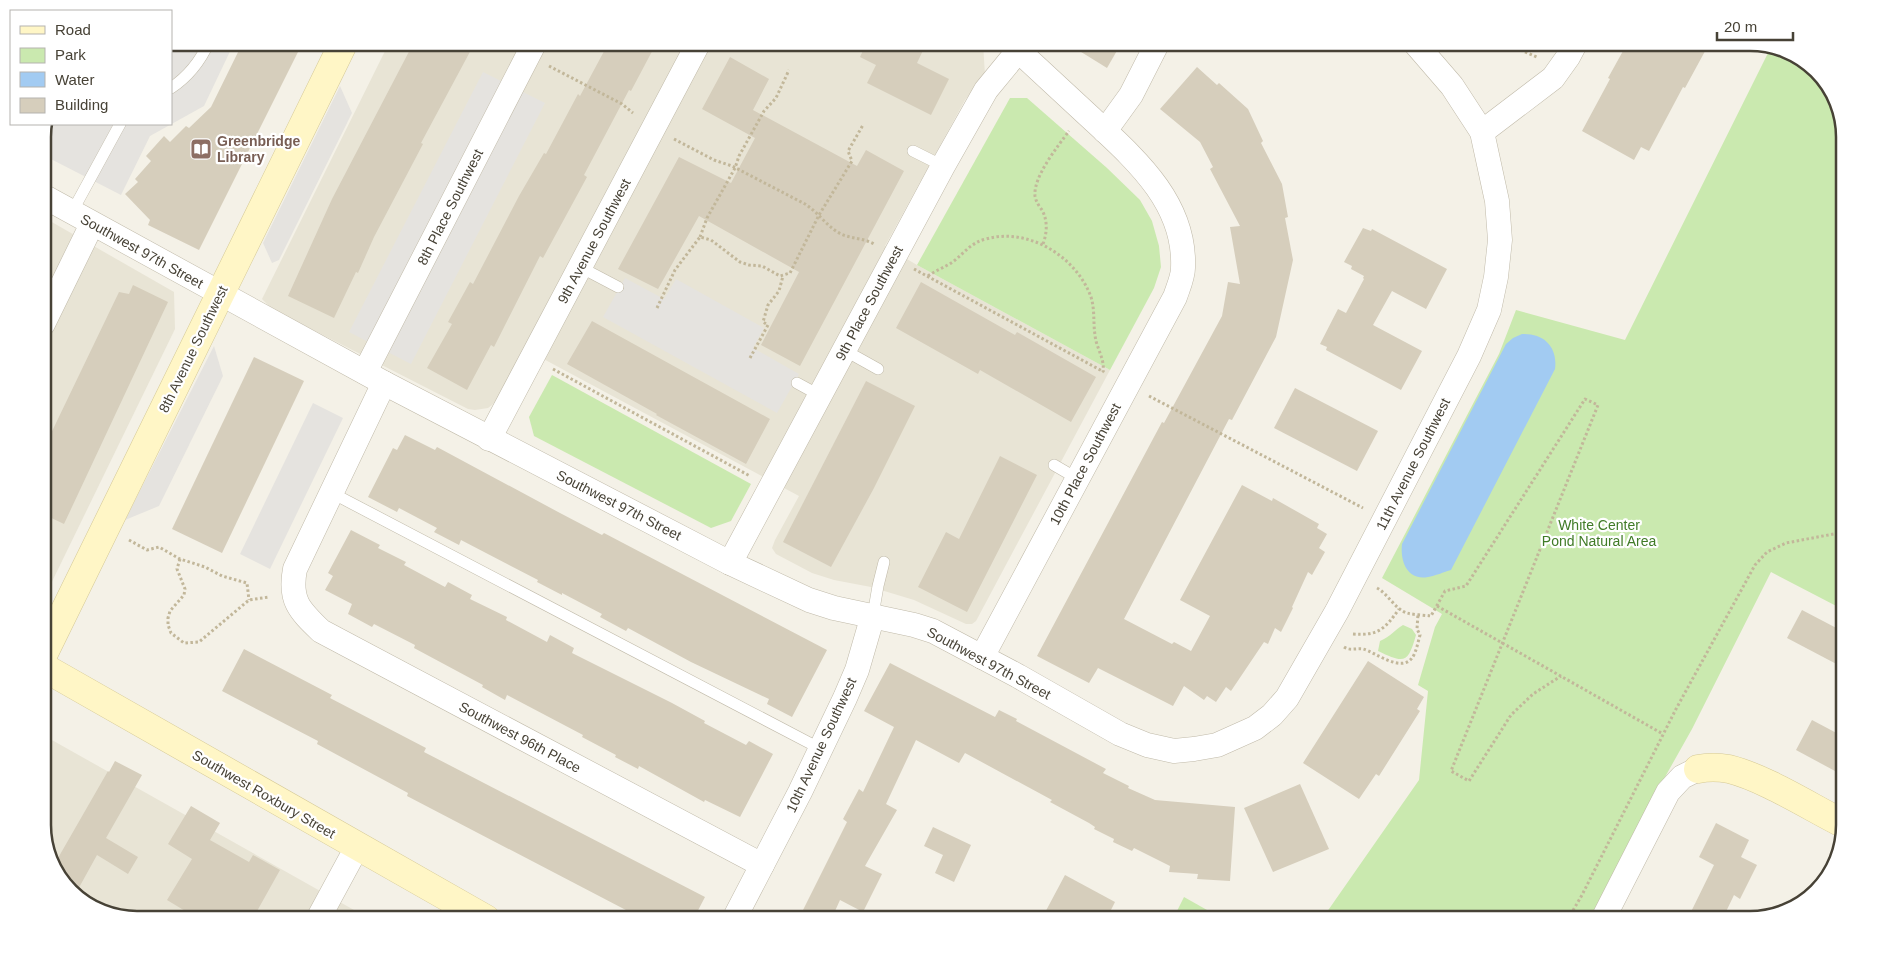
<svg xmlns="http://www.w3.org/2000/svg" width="1887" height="962" font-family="Helvetica,sans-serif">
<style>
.residential{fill:#e8e4d5}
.green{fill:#cae9af}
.parking{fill:#e5e3df}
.water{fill:#a2cbf2}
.building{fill:#d6cebc}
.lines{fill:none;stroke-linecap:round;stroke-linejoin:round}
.lane-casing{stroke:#c0baa9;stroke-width:12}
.street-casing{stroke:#c0baa9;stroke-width:25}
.secondary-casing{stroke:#d5c996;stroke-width:29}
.path{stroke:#c2b79a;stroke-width:3;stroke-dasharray:2.5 2.5;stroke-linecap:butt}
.lane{stroke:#fff;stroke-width:11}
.street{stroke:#fff;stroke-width:24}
.secondary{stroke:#fff6c6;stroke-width:28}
.labels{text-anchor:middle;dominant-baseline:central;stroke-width:4.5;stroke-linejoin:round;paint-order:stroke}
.education-label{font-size:14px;font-weight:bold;fill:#785e54;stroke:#fff;text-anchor:start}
.street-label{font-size:14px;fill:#474236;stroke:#fff}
.park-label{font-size:14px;fill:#407b27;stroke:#fff}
.rim{fill:none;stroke:#474236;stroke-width:2.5}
</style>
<rect width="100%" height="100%" fill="#f4f1e7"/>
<!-- residential -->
<g class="residential">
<polygon points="389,43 983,43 985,75 965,100 885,246 917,265 1110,370 976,621 972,624 966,624 914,600 871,587 834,580 812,573 776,554 772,548 775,540 799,496 523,348 500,395 492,405 488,408 475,410 468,409 272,309 262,299"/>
<polygon points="43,217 174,292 175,329 45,596 43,598"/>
<polygon points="43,735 370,919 137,919 96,910 59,878 43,831"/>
</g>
<!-- green -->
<g class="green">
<polygon points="1771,47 1791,52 1828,84 1844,131 1844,610 1771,572 1692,729 1642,818 1591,919 1322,919 1419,780 1428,691 1418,685 1435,627 1442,614 1382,578 1499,354 1516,310 1625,340"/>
<polygon points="1010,98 1027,98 1107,168 1140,200 1152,221 1159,246 1161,267 1154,288 1110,370 917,265"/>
<polygon points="552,375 751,484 731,521 711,528 534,436 529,417"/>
<path d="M1403,625L1412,629L1416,635C1408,663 1405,664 1378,651L1380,641C1392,636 1394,630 1403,625Z"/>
<polygon points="1184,897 1223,919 1173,919"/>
</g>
<!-- parking -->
<g class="parking">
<polygon points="171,43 234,43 204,106 150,136 121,195 43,155 43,131 46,124 171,124"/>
<polygon points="483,72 545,103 411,364 349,332"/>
<polygon points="340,86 352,113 279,260 272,263 263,243"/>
<polygon points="625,278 664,299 676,279 764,328 753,348 799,374 777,413 603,317"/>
<polygon points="214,346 223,376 159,506 125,520"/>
<polygon points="313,403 343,418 270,569 240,554"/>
</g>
<!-- water -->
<path class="water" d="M1522,334C1544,333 1558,347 1555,369L1451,570C1444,572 1435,576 1428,577C1407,581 1400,561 1402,544L1506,344L1513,338Z"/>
<!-- building -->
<g class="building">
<polygon points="243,42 303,42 199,250 148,225 150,220 125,194 138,182 135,179 151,161 146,156 164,136 170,142 186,126 189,128 211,107"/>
<polygon points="414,42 461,42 472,48 421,143 423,144 374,237 358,273 356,272 334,318 288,296 332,199"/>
<polygon points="609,42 657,42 631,91 629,90 584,175 587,177 543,258 540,256 494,347 491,345 467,390 427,368 452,324 448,322 470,282 473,284 519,196 544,153 546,154 578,94 580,96"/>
<polygon points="867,42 927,42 917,63 949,79 931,115 867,83 876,65 860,57"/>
<polygon points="1065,42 1122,42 1107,68"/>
<polygon points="1628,42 1710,42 1685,88 1683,87 1649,151 1641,147 1634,160 1582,131 1610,79 1608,78"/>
<polygon points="730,57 769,79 753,110 857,166 866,150 904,171 800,366 761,345 799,272 699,216 658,289 618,269 679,157 731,183 755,138 702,109"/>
<polygon points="1197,67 1217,85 1219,83 1248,109 1263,141 1261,143 1282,184 1288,217 1285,218 1293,260 1276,337 1232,420 1229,419 1124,619 1172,644 1174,642 1191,651 1210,616 1180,600 1242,485 1272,501 1273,498 1319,524 1317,528 1327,534 1319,548 1325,552 1312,575 1308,572 1292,607 1293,608 1281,632 1275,628 1268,644 1264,642 1231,691 1226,687 1216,702 1207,696 1204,700 1184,686 1173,706 1098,668 1089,683 1037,656 1162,422 1164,423 1222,316 1228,282 1240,284 1230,227 1240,226 1210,169 1213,167 1200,142 1160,109"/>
<polygon points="1363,228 1371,231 1372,229 1447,269 1426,309 1392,291 1373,325 1422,351 1401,390 1326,350 1327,347 1320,344 1338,309 1346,313 1364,279 1363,278 1364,276 1351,269 1352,266 1344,262"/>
<polygon points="921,282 1015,335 1017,332 1096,377 1071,422 980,370 978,374 896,328"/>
<polygon points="133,285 168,302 64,524 43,514 43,450 119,292 129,294"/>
<polygon points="592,321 770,419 746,464 656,415 657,414 567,364"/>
<polygon points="254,357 304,381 222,553 172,529"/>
<polygon points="866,381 915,406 874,488 831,567 783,542"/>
<polygon points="1295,388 1378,431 1357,471 1274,428"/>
<polygon points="405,435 435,450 437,447 560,513 602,535 604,533 827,650 792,717 767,704 769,699 691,662 628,628 626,631 600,617 602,614 562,593 562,595 537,582 538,580 461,540 459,545 434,532 437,528 399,508 397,512 368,497 393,448 397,450"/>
<polygon points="1000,456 1037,475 967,612 918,587 946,532 959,539"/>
<polygon points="351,530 380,545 378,548 406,562 404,565 445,587 448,582 472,595 470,599 507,617 506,620 547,642 550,635 574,648 572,653 672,703 705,721 704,723 746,745 749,741 773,754 740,817 705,800 704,802 639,766 638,769 615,757 616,755 582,737 583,735 507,695 505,700 482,687 483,685 414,648 415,645 374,624 372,627 348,614 352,604 325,590 333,576 328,573"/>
<polygon points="1802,610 1844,632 1844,668 1787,638"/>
<polygon points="244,649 332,695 330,698 426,748 424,752 705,897 693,920 645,920 407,796 408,793 317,744 318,741 222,691"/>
<polygon points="1368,661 1424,697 1417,709 1420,711 1379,776 1376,774 1359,799 1303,763"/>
<polygon points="890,663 995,717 999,710 1017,719 1016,721 1106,769 1103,773 1129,786 1128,788 1155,800 1235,807 1230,881 1197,879 1198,874 1169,872 1170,866 1134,848 1132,851 1113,842 1114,839 1094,829 1095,827 1089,823 1050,802 1052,800 965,753 959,763 916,740 886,804 897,810 865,866 882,874 863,912 840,900 831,920 798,920 847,822 843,819 859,789 863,792 894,727 864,711"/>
<polygon points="1812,720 1844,737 1844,752 1835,771 1796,750"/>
<polygon points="115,761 142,775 106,838 138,857 128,874 97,855 76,893 59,878 54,865 108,771 109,772"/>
<polygon points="1300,784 1329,849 1273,872 1244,808"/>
<polygon points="191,806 220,823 210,840 249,862 253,855 280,870 252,920 200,920 167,900 192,859 168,844"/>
<polygon points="1716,823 1749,840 1741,857 1757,865 1740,899 1734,895 1722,920 1687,920 1714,865 1699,857"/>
<polygon points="933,827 971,845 954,882 935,873 943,855 924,846"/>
<polygon points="1065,875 1115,902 1106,920 1041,920"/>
</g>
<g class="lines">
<!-- lane casing -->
<g class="lane-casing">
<g id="lane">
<path d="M171,88C189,76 200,62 209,42"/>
<polyline points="913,151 943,166"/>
<polyline points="72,212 120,124"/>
<polyline points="580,267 618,287"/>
<polyline points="844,350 878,369"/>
<polyline points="797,383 819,395"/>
<polyline points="1054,465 1078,479"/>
<polyline points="332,493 821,749"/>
<polyline points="873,615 878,586 884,562"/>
</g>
</g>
<!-- street casing -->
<g class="street-casing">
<g id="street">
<polyline points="1105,131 1131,95 1158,42"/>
<polyline points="1482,132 1553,78 1568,57 1576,42"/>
<polyline points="43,196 384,383 730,563 809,600 834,608 914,625 933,631 1018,676 1120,734 1147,745 1174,751 1194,749 1217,745 1255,728 1272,715 1287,698 1337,611 1469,356 1489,310 1496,277 1500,240 1497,201 1482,132 1452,86 1414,42"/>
<polyline points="43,324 92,224"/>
<polyline points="365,372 535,42"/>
<path d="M384,383L295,569C289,600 299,610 321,631L762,865"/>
<polyline points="489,439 699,42"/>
<polyline points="730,563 943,166 986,90 1018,51"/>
<path d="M982,657L1175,297C1178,288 1183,277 1183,268C1186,202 1134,158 1090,117C1063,92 1036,67 1009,42"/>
<polyline points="318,919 357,847"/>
<polyline points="734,919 800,792 845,698 857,670 873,615"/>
<polyline points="1603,919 1668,792 1682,777 1698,769"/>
</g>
</g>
<!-- secondary casing -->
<g class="secondary-casing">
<g id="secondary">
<polyline points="43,655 344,42"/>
<polyline points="43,667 486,919"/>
<path d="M1698,769C1708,767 1718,767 1729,769C1765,778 1810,807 1844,824"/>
</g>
</g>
<!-- path -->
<g class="path">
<polyline points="1502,42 1537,57"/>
<polyline points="549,66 622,104 633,113"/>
<path d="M674,139L714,160L732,166L805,204C818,212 827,227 841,234C852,239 864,238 874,244"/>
<polyline points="700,237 707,218 735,168 739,156 764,111 776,98 789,70"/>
<path d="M1043,244C1047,233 1048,221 1042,210C1039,206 1036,202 1035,196C1033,177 1058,146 1069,131"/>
<polyline points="914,269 1104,372"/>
<path d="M928,276C936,270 946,267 954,261C965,252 972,242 986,239C1028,227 1076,256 1091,297C1095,310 1093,322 1095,335C1096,348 1105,358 1103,372"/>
<polyline points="657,308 675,270 700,237 711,240 740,262 749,265 762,266 780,276 790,273 819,215 852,161 848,151 863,125"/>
<polyline points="750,358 768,325 763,322 768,305 779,291 783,276"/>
<polyline points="553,369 750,476"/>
<polyline points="1149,396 1363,508"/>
<polyline points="129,540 147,550 159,547 180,559 205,567 222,576 247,583 249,600"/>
<polyline points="180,559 177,569 185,589 184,595 170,611 168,618 168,625 171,633 184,643 199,642 249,600 269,597"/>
<path d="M1377,588C1388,594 1396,610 1407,613C1414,615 1424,615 1431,616L1445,591L1466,586L1585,399L1598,405L1451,771L1469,781L1511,715L1533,694L1561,676"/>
<polyline points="1437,606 1663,734"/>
<path d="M1353,634C1378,636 1385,629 1399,609"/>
<path d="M1344,647C1350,651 1356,648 1363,649C1375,652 1401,673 1412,658C1416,653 1418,642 1420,635L1417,629L1418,614"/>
<polyline points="1568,919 1582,895 1676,709 1755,565 1767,552 1786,543 1844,532"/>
</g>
<!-- lane -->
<use href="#lane" class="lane"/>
<!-- street -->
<use href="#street" class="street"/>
<!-- secondary -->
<use href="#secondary" class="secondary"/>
</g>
<!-- icons -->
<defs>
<g id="library-square" transform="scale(1.125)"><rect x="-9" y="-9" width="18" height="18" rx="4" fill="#8d6e63" stroke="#fff"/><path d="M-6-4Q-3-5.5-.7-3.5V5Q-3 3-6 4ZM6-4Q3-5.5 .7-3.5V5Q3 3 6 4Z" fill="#fff"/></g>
</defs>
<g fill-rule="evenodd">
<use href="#library-square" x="201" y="149"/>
</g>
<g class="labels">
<!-- education labels -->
<g class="education-label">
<text x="217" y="141">Greenbridge<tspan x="217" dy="16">Library</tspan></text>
</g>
<!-- street labels -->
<g class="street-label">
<text transform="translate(450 207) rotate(-63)">8th Place Southwest</text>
<text transform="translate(594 241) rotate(-62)">9th Avenue Southwest</text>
<text transform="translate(142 251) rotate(29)">Southwest 97th Street</text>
<text transform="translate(869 303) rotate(-62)">9th Place Southwest</text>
<text transform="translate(193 349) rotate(-64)">8th Avenue Southwest</text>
<text transform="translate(1085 464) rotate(-62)">10th Place Southwest</text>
<text transform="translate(1413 464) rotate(-63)">11th Avenue Southwest</text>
<text transform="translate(619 505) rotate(27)">Southwest 97th Street</text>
<text transform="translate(989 663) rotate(28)">Southwest 97th Street</text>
<text transform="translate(520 737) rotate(28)">Southwest 96th Place</text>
<text transform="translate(821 745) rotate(-65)">10th Avenue Southwest</text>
<text transform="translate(264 794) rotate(30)">Southwest Roxbury Street</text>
</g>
<!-- park labels -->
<g class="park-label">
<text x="1599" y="525">White Center<tspan x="1599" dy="16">Pond Natural Area</tspan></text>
</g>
</g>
<!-- crop -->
<path d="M0 0H1887V962H0ZM137 51H1750A86 86 0 0 1 1836 137V825A86 86 0 0 1 1750 911H137A86 86 0 0 1 51 825V137A86 86 0 0 1 137 51Z" fill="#fff" fill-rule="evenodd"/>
<path class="rim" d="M137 51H1750A86 86 0 0 1 1836 137V825A86 86 0 0 1 1750 911H137A86 86 0 0 1 51 825V137A86 86 0 0 1 137 51Z"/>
<!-- legend -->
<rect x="10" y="10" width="162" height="115" fill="#ffffff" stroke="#b5b3af"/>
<rect x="20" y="26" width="25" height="8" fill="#fff6c6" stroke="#b5b3af"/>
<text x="55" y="35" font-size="15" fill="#474236">Road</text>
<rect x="20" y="48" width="25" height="15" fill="#cae9af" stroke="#b5b3af"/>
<text x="55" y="60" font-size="15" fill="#474236">Park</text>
<rect x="20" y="72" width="25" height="15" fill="#a2cbf2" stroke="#b5b3af"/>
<text x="55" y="85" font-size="15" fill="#474236">Water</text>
<rect x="20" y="98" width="25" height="15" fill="#d6cebc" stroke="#b5b3af"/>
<text x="55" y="110" font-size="15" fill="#474236">Building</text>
<!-- scale -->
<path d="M1717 32v8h76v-8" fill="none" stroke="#474236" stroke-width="2.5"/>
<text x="1724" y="32" font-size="15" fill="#474236" stroke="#ffffff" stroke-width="4" paint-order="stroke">20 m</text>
</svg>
